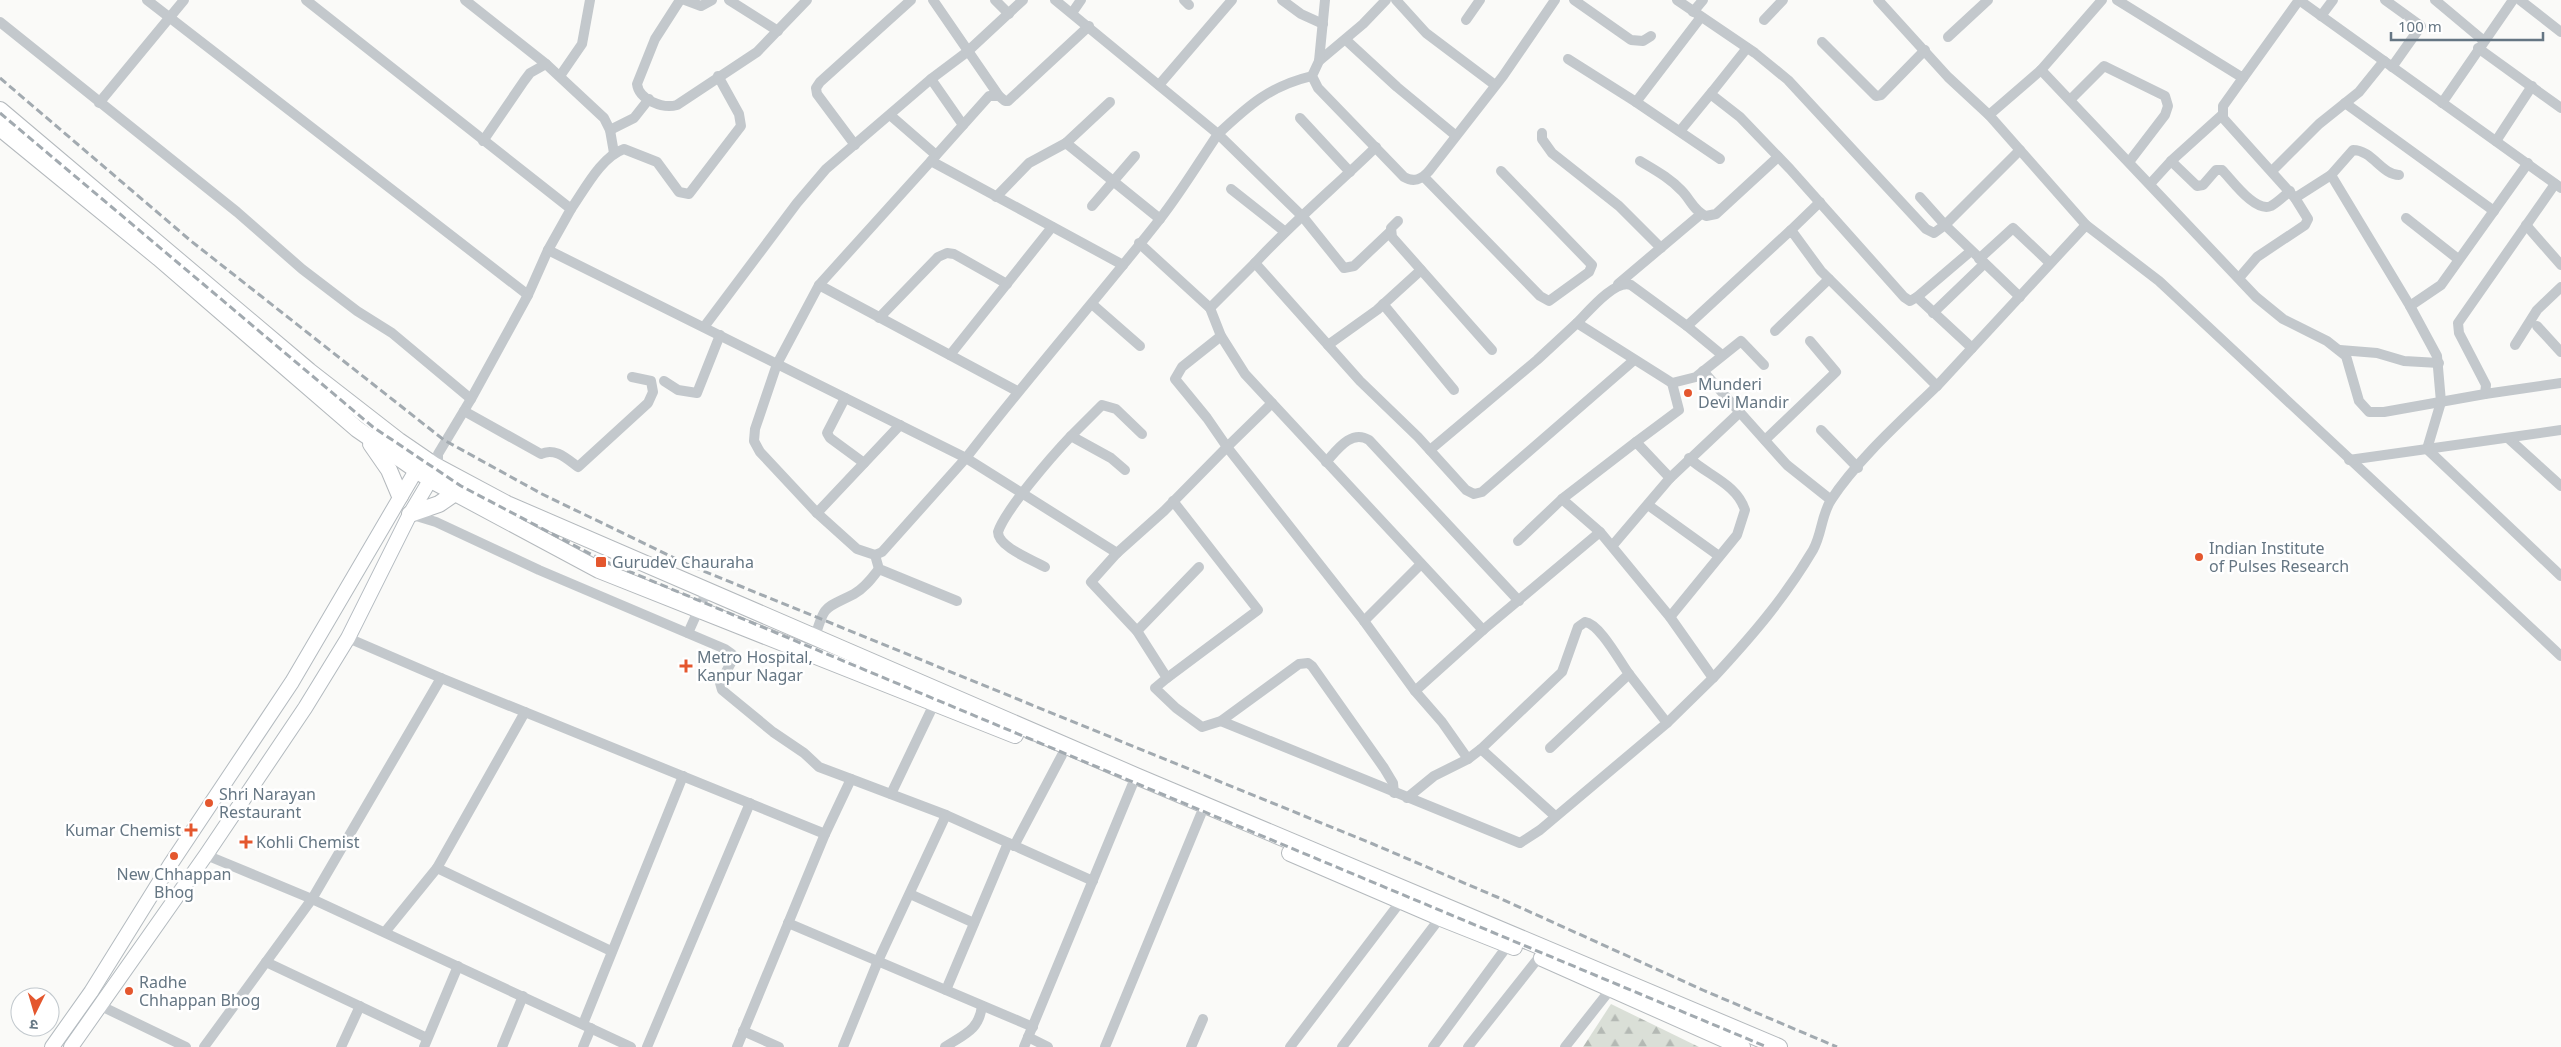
<svg xmlns="http://www.w3.org/2000/svg" width="2561" height="1047" font-family="'Noto Sans','Noto Sans Devanagari',sans-serif">
<style>
.forest{fill:url(#forest-firs)}
.lines{fill:none;stroke-linecap:round;stroke-linejoin:round}
.secondary-casing{stroke:#b3babf;stroke-width:16}
.trunk-casing{stroke:#b4b9bd;stroke-width:18}
.minor{stroke:#c3c8cc;stroke-width:10}
.secondary{stroke:#fff;stroke-width:14}
.trunk{stroke:#fff;stroke-width:16}
.rail{stroke:#a2aab0;stroke-width:3;stroke-dasharray:8 4;stroke-linecap:butt}
.poi-dot{fill:#e4572e;stroke:#fff;stroke-width:2}
.labels{text-anchor:middle;dominant-baseline:central;stroke-width:5;stroke-linejoin:round;paint-order:stroke}
.poi-label{font-size:16px;fill:#657683;stroke:#fff;text-anchor:start}
</style>
<defs>
<pattern id="forest-firs" width="22" height="20" patternUnits="userSpaceOnUse" patternTransform="scale(1.25)"><rect width="22" height="20" fill="#dadfd7"/><path d="M5 1l3.5 6h-7zM16 11l3.5 6h-7z" fill="#b4b9b4"/></pattern>
</defs>
<rect width="100%" height="100%" fill="#fafaf8"/>
<!-- forest -->
<polygon class="forest" points="1611,1004 1699,1047 1583,1047"/>
<g class="lines">
<!-- secondary casing -->
<g class="secondary-casing">
<g id="secondary">
<polyline points="52,1047 91,992 170,865 292,682 421,462"/>
<polyline points="71,1047 206,855 305,708 348,638 410,514 435,472"/>
</g>
</g>
<!-- trunk casing -->
<g class="trunk-casing">
<g id="trunk">
<polyline points="0,110 309,371 399,441 434,465 507,504 1136,776 1779,1047"/>
<polyline points="0,128 159,258 357,429 431,480 599,570 1015,735"/>
<polyline points="371,444 389,470 400,496"/>
<polyline points="410,514 439,504 455,493"/>
<polyline points="1290,853 1441,918 1514,947"/>
<polyline points="1542,958 1742,1047"/>
</g>
</g>
<!-- minor -->
<g class="minor">
<polyline points="147,0 528,295"/>
<polyline points="306,0 571,209 548,250 528,295 471,399 438,454 438,467"/>
<polyline points="465,0 546,64 604,118 610,130 614,153"/>
<path d="M680,0L655,39L637,84C639,100 663,109 677,105L757,52L807,0"/>
<polyline points="685,0 701,6 712,0"/>
<polyline points="729,0 778,31"/>
<polyline points="933,0 999,96"/>
<polyline points="995,0 1009,14"/>
<polyline points="1184,0 1189,5"/>
<polyline points="1282,0 1301,14 1323,24"/>
<path d="M1386,0L1363,24L1319,61L1312,76L1318,88L1404,177C1414,183 1422,179 1429,171L1503,76L1555,0"/>
<polyline points="1396,0 1426,33 1495,85"/>
<polyline points="1574,0 1631,40 1643,41 1651,36"/>
<polyline points="1677,0 1755,53 1788,80 1926,229 1934,233 1945,225 2020,297"/>
<polyline points="1878,0 1948,77 1989,115 2086,225"/>
<polyline points="2117,0 2243,78 2299,0"/>
<polyline points="2299,0 2561,188"/>
<polyline points="2385,0 2421,26 2392,67"/>
<polyline points="2435,0 2484,41"/>
<polyline points="2520,0 2561,32"/>
<polyline points="1693,12 1703,0"/>
<polyline points="1072,13 1081,0"/>
<polyline points="2321,16 2333,0"/>
<polyline points="1701,17 1636,102 1720,159"/>
<polyline points="1466,20 1480,0"/>
<polyline points="1764,20 1783,0"/>
<polyline points="0,22 237,212 302,269 357,311 392,333 471,399"/>
<polyline points="1948,37 1988,0"/>
<polyline points="1346,40 1397,87 1455,135"/>
<polyline points="1822,42 1876,96 1881,95 1925,50"/>
<polyline points="1747,48 1712,92 1713,96 1740,117 1790,169 1904,297 1910,301 1917,297 1972,348"/>
<polyline points="2478,48 2561,108"/>
<polyline points="1568,59 1636,102"/>
<polyline points="1319,61 1325,0"/>
<polyline points="2041,70 2256,297 2283,319 2327,341 2346,356 2359,401 2369,412 2384,412 2485,394 2486,385 2459,333 2458,323 2555,184"/>
<polyline points="560,76 582,44 590,0"/>
<path d="M1312,76C1270,86 1249,105 1218,134L1303,217L1344,268L1354,266L1390,232"/>
<polyline points="931,79 963,125"/>
<polyline points="1159,85 1232,0"/>
<polyline points="2070,100 2104,66 2165,96 2168,106 2165,115 2129,162"/>
<polyline points="99,103 184,0"/>
<polyline points="2345,103 2494,211"/>
<polyline points="2442,103 2513,0"/>
<polyline points="890,115 936,155"/>
<polyline points="1989,115 2041,70 2102,0"/>
<polyline points="1300,118 1350,172"/>
<polyline points="610,130 634,118 649,99"/>
<polyline points="1680,131 1712,92"/>
<polyline points="1542,133 1542,139 1552,153 1619,206 1661,248"/>
<polyline points="483,141 524,81 530,73 546,64"/>
<polyline points="2496,141 2532,86"/>
<polyline points="1066,143 1110,102"/>
<polyline points="855,145 817,94 816,88 820,82 911,0"/>
<polyline points="931,161 989,96 999,96 1005,101 1008,101 1089,26"/>
<path d="M1640,161C1655,170 1670,178 1682,191C1690,199 1694,211 1706,216L1716,214L1778,157"/>
<path d="M2171,161L2197,186L2203,185L2216,170H2222C2232,180 2255,213 2271,206C2277,203 2284,196 2290,191"/>
<polyline points="2272,171 2319,124 2359,92 2384,61"/>
<polyline points="2331,175 2410,306 2437,356 2441,402 2427,449 2561,576"/>
<polyline points="1424,177 1540,296 1549,301 1589,272 1592,265 1501,171"/>
<polyline points="2150,184 2171,161 2222,115"/>
<polyline points="1231,189 1284,231"/>
<polyline points="996,197 1029,163 1066,143 1160,219"/>
<polyline points="1920,197 1945,225 2020,150"/>
<path d="M2295,198L2331,175L2353,150C2372,150 2382,175 2399,175"/>
<polyline points="1092,206 1135,156"/>
<path d="M571,209C585,189 601,157 624,149L657,162L679,192L689,194L741,126L739,114L718,76"/>
<polyline points="2406,218 2458,259"/>
<polyline points="1398,221 1391,228 1392,237 1492,350"/>
<polyline points="2526,225 2561,265"/>
<polyline points="1791,230 1820,202"/>
<polyline points="1139,243 1210,308 1255,263 1360,381 1418,437 1466,490 1474,494 1482,492 1633,361"/>
<path d="M548,250L966,458C1029,376 1097,299 1160,219C1181,192 1199,162 1218,134L1055,0"/>
<polyline points="1979,259 2013,228 2050,263"/>
<path d="M1255,263C1293,222 1336,186 1376,147"/>
<polyline points="2239,278 2257,257 2305,225 2308,219 2295,198 2223,118 2223,106 2243,78"/>
<polyline points="1618,284 1701,214"/>
<polyline points="819,285 1017,391"/>
<polyline points="1917,297 1971,251"/>
<polyline points="1092,304 1140,346"/>
<polyline points="1383,304 1454,390"/>
<polyline points="2410,306 2441,285 2528,163"/>
<polyline points="1210,308 1221,336 1245,374 1483,630"/>
<polyline points="1933,313 1984,264"/>
<polyline points="879,318 938,257 947,253 954,254 1007,284"/>
<polyline points="1687,326 1722,355"/>
<polyline points="2537,326 2561,352"/>
<polyline points="704,327 797,203 826,169 931,79 967,52 1023,0"/>
<polyline points="1775,331 1829,279"/>
<polyline points="1221,336 1182,367 1175,379 1207,418 1227,447 1272,403"/>
<polyline points="1328,345 1377,310 1421,270"/>
<polyline points="2515,345 2537,310 2561,287"/>
<polyline points="2340,350 2377,353 2404,361 2439,363"/>
<polyline points="950,355 1052,227"/>
<polyline points="1703,371 1787,465 1831,500"/>
<polyline points="664,381 678,390 697,393 720,335"/>
<polyline points="1937,386 2086,225 2159,281 2561,656"/>
<polyline points="2485,394 2561,383"/>
<polyline points="845,398 827,433 830,438 864,463"/>
<path d="M464,411L541,454C555,447 567,459 578,467L648,403L653,392L651,381L632,377"/>
<polyline points="1821,430 1858,468"/>
<polyline points="1071,436 1102,405 1116,409 1142,434"/>
<polyline points="2508,438 2561,486"/>
<polyline points="1765,440 1836,372 1810,341"/>
<polyline points="1636,442 1679,410 1672,383"/>
<polyline points="1430,450 1537,360 1577,323"/>
<polyline points="2349,460 2561,430"/>
<path d="M1326,462C1337,450 1351,429 1369,440L1519,601"/>
<polyline points="1670,478 1740,412"/>
<polyline points="1648,505 1719,556"/>
<polyline points="817,513 900,425"/>
<polyline points="413,515 436,522 539,570 725,649 732,654 733,659 720,683 722,690 773,732 804,753 819,767 851,779"/>
<polyline points="1600,532 1562,499 1636,442 1670,478 1613,545"/>
<polyline points="1518,541 1562,499"/>
<polyline points="875,555 882,552 966,458 1117,553"/>
<path d="M1045,567C1033,560 998,547 998,532C1005,510 1053,455 1071,436L1111,458L1125,470"/>
<polyline points="957,601 879,569 875,555 857,549 817,513 760,452 754,441 755,429 777,364 819,285 931,161 1123,265"/>
<path d="M1670,617L1737,535L1745,510C1737,484 1707,475 1689,458"/>
<polyline points="1364,621 1421,564"/>
<polyline points="1137,631 1199,567"/>
<polyline points="688,633 707,591"/>
<path d="M815,637C825,603 825,609 854,594C865,588 872,578 879,569"/>
<polyline points="348,638 441,678 825,834"/>
<polyline points="1167,678 1258,610 1173,501"/>
<polyline points="1221,721 1520,843 1540,830 1667,723 1629,674"/>
<polyline points="1667,723 1713,678"/>
<polyline points="1481,749 1555,816"/>
<path d="M1468,759L1442,722L1415,691L1483,630L1600,532L1670,617L1713,678C1751,637 1784,599 1813,550C1822,534 1821,516 1831,500C1857,460 1903,419 1937,386L1821,271L1791,230L1687,326L1631,285C1615,279 1588,312 1577,323L1672,383L1696,377L1741,341L1764,365"/>
<polyline points="1394,793 1393,783 1384,768 1312,666 1308,663 1299,664 1221,721 1202,727 1176,708 1155,688 1167,678 1137,631 1091,582 1117,553 1164,511 1227,447 1364,621 1415,691"/>
<polyline points="891,794 935,702"/>
<path d="M1407,798L1434,776L1468,759L1481,749L1562,672L1578,627L1585,622C1600,624 1620,662 1629,674L1550,748"/>
<polyline points="1014,846 1062,755"/>
<polyline points="206,855 312,899 631,1047"/>
<polyline points="437,868 611,951"/>
<polyline points="910,894 974,923"/>
<polyline points="788,923 1033,1027"/>
<polyline points="385,932 437,868 525,712"/>
<polyline points="266,962 427,1038"/>
<polyline points="946,990 1008,843"/>
<polyline points="101,1006 186,1047"/>
<polyline points="583,1024 683,776"/>
<polyline points="743,1031 779,1047"/>
<polyline points="1028,1037 1048,1047"/>
<polyline points="204,1047 312,899 441,678"/>
<polyline points="341,1047 360,1006"/>
<polyline points="424,1047 458,966"/>
<polyline points="502,1047 523,996"/>
<polyline points="583,1047 591,1028"/>
<polyline points="647,1047 750,803"/>
<polyline points="737,1047 825,834 851,779 946,815 1093,881"/>
<polyline points="843,1047 878,961 946,815"/>
<path d="M945,1047C965,1034 979,1030 982,1006"/>
<polyline points="1024,1047 1136,776"/>
<polyline points="1105,1047 1201,814"/>
<polyline points="1191,1047 1203,1019"/>
<polyline points="1290,1047 1401,901"/>
<polyline points="1342,1047 1443,914"/>
<polyline points="1433,1047 1511,941"/>
<polyline points="1468,1047 1544,951"/>
<polyline points="1565,1047 1610,990"/>
</g>
<!-- secondary -->
<use href="#secondary" class="secondary"/>
<!-- trunk -->
<use href="#trunk" class="trunk"/>
<!-- rail -->
<g class="rail">
<polyline points="0,78 191,241 444,440 542,494 691,566 1373,844 1497,897 1705,991 1837,1047"/>
<polyline points="0,113 373,427 461,486 602,560 1767,1047"/>
</g>
</g>
<!-- markers -->
<g class="poi-dot">
<circle cx="1688" cy="393" r="5"/>
<circle cx="2199" cy="557" r="5"/>
<rect x="595" y="556" width="12" height="12" rx="2.5"/>
<path d="M683.5 658.5h5v5h5v5h-5v5h-5v-5h-5v-5h5z"/>
<circle cx="209" cy="803" r="5"/>
<path d="M188.5 822.5h5v5h5v5h-5v5h-5v-5h-5v-5h5z"/>
<path d="M243.5 834.5h5v5h5v5h-5v5h-5v-5h-5v-5h5z"/>
<circle cx="174" cy="856" r="5"/>
<circle cx="129" cy="991" r="5"/>
</g>
<g class="labels">
<!-- poi labels -->
<g class="poi-label">
<text x="1698" y="384">Munderi<tspan x="1698" dy="18">Devi Mandir</tspan></text>
<text x="2209" y="548">Indian Institute<tspan x="2209" dy="18">of Pulses Research</tspan></text>
<text x="612" y="562">Gurudev Chauraha</text>
<text x="697" y="657">Metro Hospital,<tspan x="697" dy="18">Kanpur Nagar</tspan></text>
<text x="219" y="794">Shri Narayan<tspan x="219" dy="18">Restaurant</tspan></text>
<text x="181" y="830" text-anchor="end">Kumar Chemist</text>
<text x="256" y="842">Kohli Chemist</text>
<text x="174" y="874" text-anchor="middle">New Chhappan<tspan x="174" dy="18">Bhog</tspan></text>
<text x="139" y="982">Radhe<tspan x="139" dy="18">Chhappan Bhog</tspan></text>
</g>
</g>
<!-- north arrow -->
<g transform="translate(35 1012) rotate(185)"><circle r="24" fill="#ffffff" stroke="#c1c8cd"/>
<path d="M0-4L9 19L0 12L-9 19Z" fill="#e4572e"/>
<text y="-8" font-size="14" font-weight="bold" text-anchor="middle" fill="#657683">उ</text>
</g>
<!-- scale -->
<path d="M2391 32v8h152v-8" fill="none" stroke="#657683" stroke-width="2.5"/>
<text x="2398" y="32" font-size="15" fill="#657683" stroke="#ffffff" stroke-width="4" paint-order="stroke">100 m</text>
</svg>
